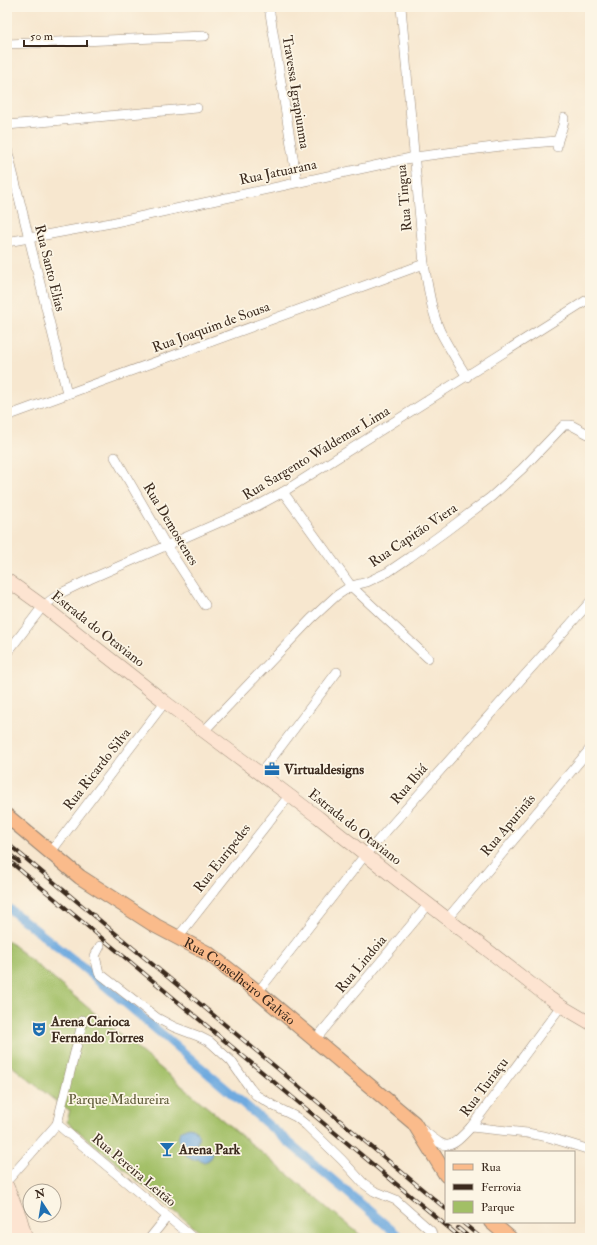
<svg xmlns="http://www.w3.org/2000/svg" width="597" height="1245" font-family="'IM FELL Double Pica',serif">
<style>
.green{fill:#a2bf66;stroke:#6e7442}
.water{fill:#6faadf;stroke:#556a7e}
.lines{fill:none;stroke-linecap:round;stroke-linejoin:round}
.canal{stroke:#6faadf;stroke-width:9}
.street-casing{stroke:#998876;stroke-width:10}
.secondary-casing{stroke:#998876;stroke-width:14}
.primary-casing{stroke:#998876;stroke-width:16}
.street{stroke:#fff;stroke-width:9}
.secondary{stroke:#fde4d1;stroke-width:13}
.primary{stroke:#fabb8b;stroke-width:14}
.rail-casing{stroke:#3b2a1e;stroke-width:4}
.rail{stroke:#fcf5e5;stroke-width:2.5;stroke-dasharray:8;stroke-linecap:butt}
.labels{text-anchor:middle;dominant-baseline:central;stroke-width:3.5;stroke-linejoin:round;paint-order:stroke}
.street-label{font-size:14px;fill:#3b2a1e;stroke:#fcf5e5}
.poi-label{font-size:14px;font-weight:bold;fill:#3b2a1e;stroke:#fcf5e5;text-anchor:start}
.park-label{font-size:14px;fill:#5a5734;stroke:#fcf5e5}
</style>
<rect width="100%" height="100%" fill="#fcf5e5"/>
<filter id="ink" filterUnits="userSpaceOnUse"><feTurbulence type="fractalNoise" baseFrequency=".025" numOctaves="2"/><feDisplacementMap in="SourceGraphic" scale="8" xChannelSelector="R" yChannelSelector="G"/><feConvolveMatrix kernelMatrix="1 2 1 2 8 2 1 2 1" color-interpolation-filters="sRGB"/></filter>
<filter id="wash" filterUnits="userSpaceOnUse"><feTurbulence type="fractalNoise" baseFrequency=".012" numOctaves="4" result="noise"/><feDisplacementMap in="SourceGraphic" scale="16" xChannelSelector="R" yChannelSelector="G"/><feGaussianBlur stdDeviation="0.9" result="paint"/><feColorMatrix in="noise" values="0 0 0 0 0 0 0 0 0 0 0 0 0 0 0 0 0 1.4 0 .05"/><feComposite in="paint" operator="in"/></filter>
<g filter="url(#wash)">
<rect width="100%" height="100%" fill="#f7e7cf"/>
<!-- green -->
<polygon class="green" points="7,940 364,1238 207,1238 67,1122 70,1110 57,1106 58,1103 7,1062"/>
<!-- water -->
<path class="water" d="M189,1127C198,1129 201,1137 196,1145L200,1147L207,1146L211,1149L212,1154L209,1160L204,1162L198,1159L192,1160L186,1155V1148L179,1142C177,1134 181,1129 189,1127Z"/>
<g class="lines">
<!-- canal -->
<polyline class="canal" points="7,907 89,972 401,1238"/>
</g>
</g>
<g filter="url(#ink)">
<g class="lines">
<!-- street casing -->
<g class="street-casing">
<g id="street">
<polyline points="269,7 297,182"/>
<path d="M401,7L424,264C428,286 431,310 440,331C448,347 458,362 467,377"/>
<polyline points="7,44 205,36"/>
<polyline points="7,125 197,108"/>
<path d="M557,147C557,137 564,129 564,118"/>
<polyline points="7,149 67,393"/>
<polyline points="7,242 111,223 415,157 509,145 557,141"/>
<polyline points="7,416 424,264"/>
<polyline points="115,457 166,545 205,605"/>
<polyline points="283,492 351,586 428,658"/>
<polyline points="7,653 43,606 61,593 90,579 257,506 283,492 590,298"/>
<polyline points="204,731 311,619 336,596 351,586 367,582 388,572 410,557 446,531 491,497 522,469 564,425 571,425 590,435"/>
<polyline points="260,774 337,672"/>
<polyline points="50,853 165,702"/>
<polyline points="447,919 590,749"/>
<polyline points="178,937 289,796"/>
<polyline points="100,946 95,956 99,973 157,1018 174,1027 198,1036 210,1042 231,1061 250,1088 256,1095 274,1106 296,1117 306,1125 342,1160 363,1183 374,1191 396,1200 431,1231 433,1238"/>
<polyline points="258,992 365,855 590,602"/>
<polyline points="315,1040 428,905"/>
<polyline points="57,1124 193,1238"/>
<polyline points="471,1127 527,1133 548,1137 590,1150"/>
<path d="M420,1128C447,1149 447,1153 471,1127L561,1006"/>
<polyline points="7,1181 57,1124 83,1020"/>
<polyline points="150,1238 167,1217"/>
</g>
</g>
<!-- secondary casing -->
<g class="secondary-casing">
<g id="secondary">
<polyline points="7,580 43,606 165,702 318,817 391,875 544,994 561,1006 590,1023"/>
<polyline points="7,1186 20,1217 26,1238"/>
<polyline points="7,1213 19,1238"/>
</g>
</g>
<!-- primary casing -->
<g class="primary-casing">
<g id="primary">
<path id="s1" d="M7,816L80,877L156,926L209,954L258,992L414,1123L446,1175"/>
<polyline points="491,1222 510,1238"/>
</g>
</g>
<!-- street -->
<use href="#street" class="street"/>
<!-- secondary -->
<use href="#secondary" class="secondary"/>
<!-- primary -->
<use href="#primary" class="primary"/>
<!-- rail casing -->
<g class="rail-casing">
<g id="rail">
<polyline points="7,843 446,1209"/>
<polyline points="7,852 19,862"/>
<polyline points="7,859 461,1238"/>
<polyline points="462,1222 481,1238"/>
<polyline points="458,1228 470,1238"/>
</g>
</g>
<!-- rail -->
<use href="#rail" class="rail"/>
</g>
</g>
<!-- icons -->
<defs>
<g id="office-bare" transform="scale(1.2)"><path d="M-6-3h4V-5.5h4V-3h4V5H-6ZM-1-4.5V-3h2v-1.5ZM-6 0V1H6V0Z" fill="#1f6fb2" stroke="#fcf5e5" stroke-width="2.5" paint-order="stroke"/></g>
<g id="theatre-bare" transform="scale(1.2)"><path d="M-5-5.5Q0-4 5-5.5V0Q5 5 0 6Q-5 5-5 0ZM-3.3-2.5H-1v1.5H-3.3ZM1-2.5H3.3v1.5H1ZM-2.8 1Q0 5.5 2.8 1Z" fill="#1f6fb2" stroke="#fcf5e5" stroke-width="2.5" paint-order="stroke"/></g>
<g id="bar-bare" transform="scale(1.2)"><path d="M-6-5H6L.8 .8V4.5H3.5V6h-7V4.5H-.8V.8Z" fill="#1f6fb2" stroke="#fcf5e5" stroke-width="2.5" paint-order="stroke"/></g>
</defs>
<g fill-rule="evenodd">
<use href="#office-bare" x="272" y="769"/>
<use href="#theatre-bare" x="39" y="1029"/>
<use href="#bar-bare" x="167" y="1149"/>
</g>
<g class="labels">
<!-- street labels -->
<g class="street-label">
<text transform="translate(296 92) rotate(81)">Travessa Igrapiunma</text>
<text transform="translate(278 172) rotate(-12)">Rua Jatuarana</text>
<text transform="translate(404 198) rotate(-95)">Rua Tingua</text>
<text transform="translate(50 268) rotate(76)">Rua Santo Elias</text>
<text transform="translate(211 327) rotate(-20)">Rua Joaquim de Sousa</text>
<text transform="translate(316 453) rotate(-31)">Rua Sargento Waldemar Lima</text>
<text transform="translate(171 524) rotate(59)">Rua Demostenes</text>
<text transform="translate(413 535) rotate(-34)">Rua Capitão Viera</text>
<text transform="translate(98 629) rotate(38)">Estrada do Otaviano</text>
<text transform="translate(97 769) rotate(-52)">Rua Ricardo Silva</text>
<text transform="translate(409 784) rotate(-49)">Rua Ibiá</text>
<text transform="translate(508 825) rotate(-50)">Rua Apurinãs</text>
<text transform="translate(355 827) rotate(38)">Estrada do Otaviano</text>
<text transform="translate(222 858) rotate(-52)">Rua Euripedes</text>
<text transform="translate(361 964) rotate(-50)">Rua Lindoia</text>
<text stroke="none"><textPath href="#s1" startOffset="286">Rua Conselheiro Galvão</textPath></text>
<text transform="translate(484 1087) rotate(-53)">Rua Turiaçu</text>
<text transform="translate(134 1170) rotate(40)">Rua Pereira Leitão</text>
</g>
<!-- poi labels -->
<g class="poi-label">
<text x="284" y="769">Virtualdesigns</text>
<text x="51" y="1021">Arena Carioca<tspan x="51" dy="16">Fernando Torres</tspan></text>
<text x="179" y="1149">Arena Park</text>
</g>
<!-- park labels -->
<g class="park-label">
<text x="119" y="1099">Parque Madureira</text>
</g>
</g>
<!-- margin -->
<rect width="597" height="1245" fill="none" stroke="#fcf5e5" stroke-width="24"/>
<!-- legend -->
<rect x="445" y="1151" width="130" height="72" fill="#fcf5e5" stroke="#afa495"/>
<rect x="453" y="1164" width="20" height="6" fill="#fabb8b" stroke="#afa495"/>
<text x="481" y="1171" font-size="12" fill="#3b2a1e">Rua</text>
<rect x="453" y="1184" width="20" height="6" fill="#3b2a1e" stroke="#afa495"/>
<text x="481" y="1191" font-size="12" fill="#3b2a1e">Ferrovia</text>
<rect x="453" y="1201" width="20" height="12" fill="#a2bf66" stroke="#afa495"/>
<text x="481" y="1211" font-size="12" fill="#3b2a1e">Parque</text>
<!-- north arrow -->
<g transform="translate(42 1203) rotate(348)"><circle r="19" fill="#fcf5e5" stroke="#afa495"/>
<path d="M0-3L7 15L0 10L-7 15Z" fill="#1f6fb2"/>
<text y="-6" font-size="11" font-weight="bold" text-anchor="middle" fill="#3b2a1e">N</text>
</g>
<!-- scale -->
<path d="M24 40v6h63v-6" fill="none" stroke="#3b2a1e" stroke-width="2"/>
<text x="30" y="40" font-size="12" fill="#3b2a1e" stroke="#fcf5e5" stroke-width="3" paint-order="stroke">50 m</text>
</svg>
